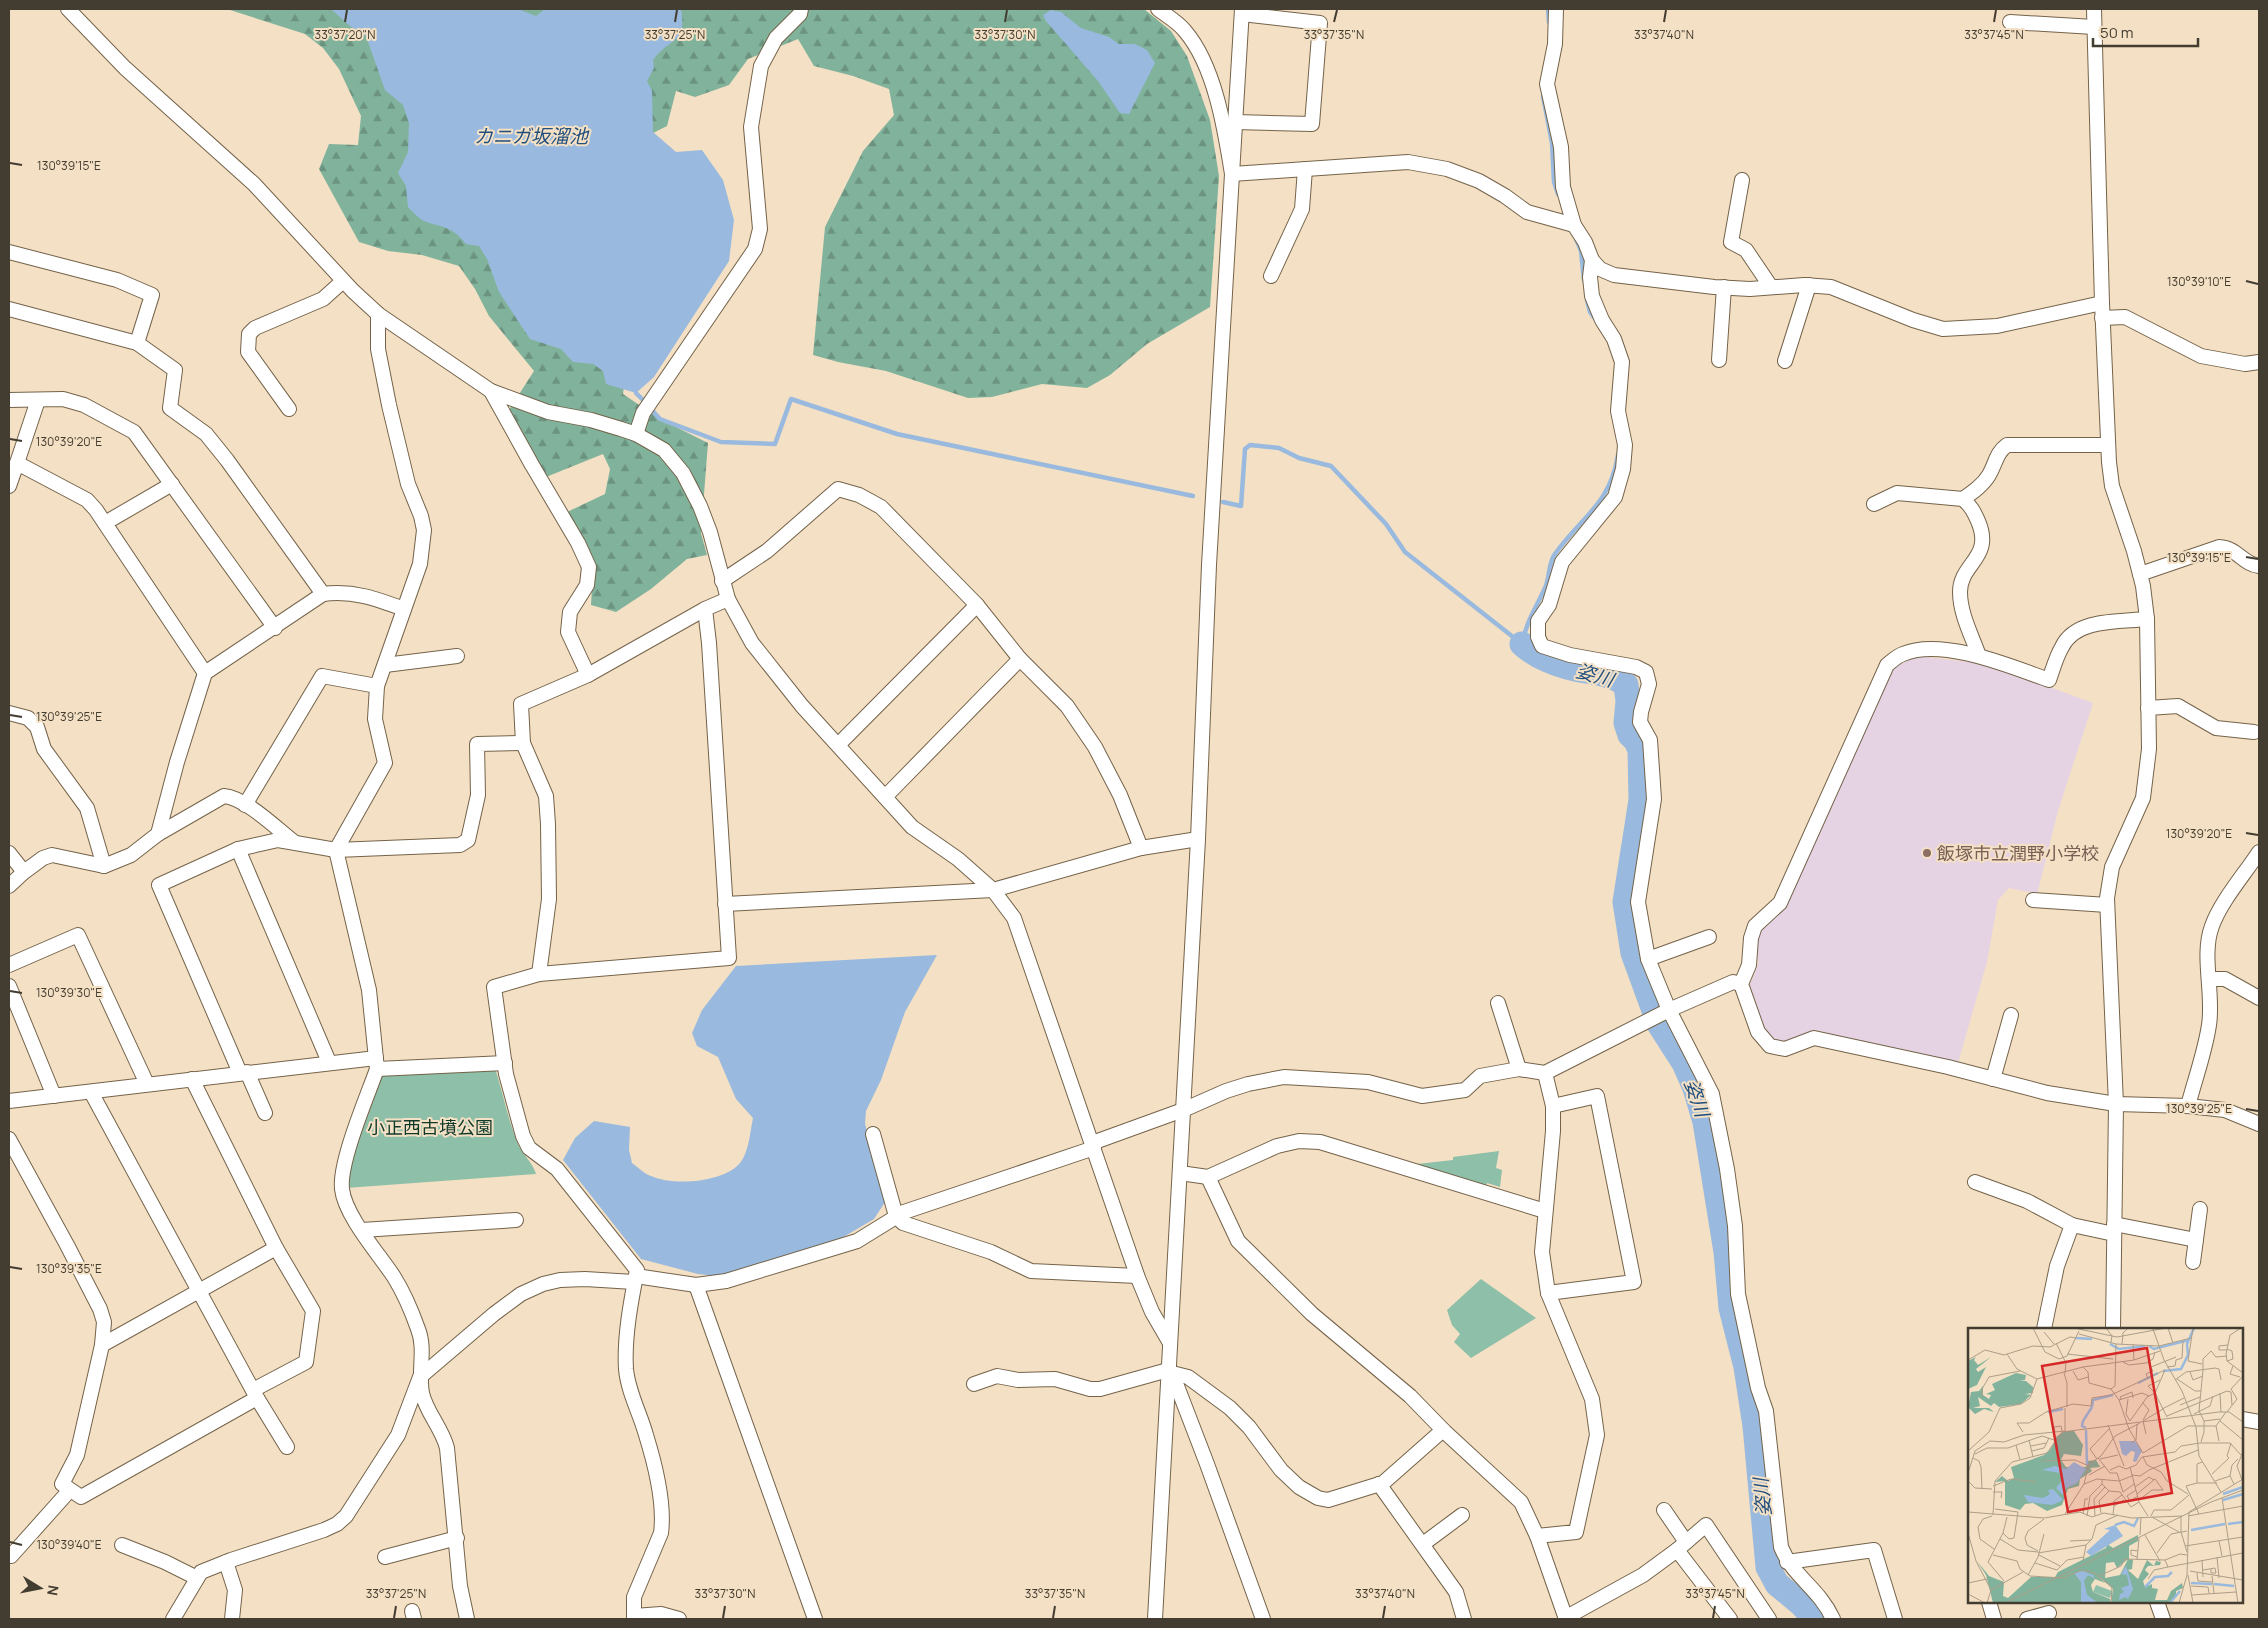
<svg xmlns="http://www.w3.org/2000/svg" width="2268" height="1628" font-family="Manrope,'Noto Sans JP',sans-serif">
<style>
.education{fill:#e5d3e4}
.forest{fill:url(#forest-firs)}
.green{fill:#8ebfa8}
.water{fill:#99bade}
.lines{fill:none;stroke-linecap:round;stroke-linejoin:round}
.stream{stroke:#99bade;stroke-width:4.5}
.river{stroke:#99bade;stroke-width:25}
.minor-casing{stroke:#74634a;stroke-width:16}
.minor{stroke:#fff;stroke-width:14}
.ticks{fill:none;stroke:#433c30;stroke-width:2}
.education-dot{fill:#8d6e63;stroke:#f4e0c4;stroke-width:2}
.labels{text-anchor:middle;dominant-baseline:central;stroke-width:4;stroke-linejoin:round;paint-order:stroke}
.education-label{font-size:18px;fill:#785e54;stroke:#f4e0c4;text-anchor:start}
.park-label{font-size:18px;fill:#0e3929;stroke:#f4e0c4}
.water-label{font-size:19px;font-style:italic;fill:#214f7e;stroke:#f4e0c4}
.inset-river{fill:none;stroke:#99bade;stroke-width:2.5}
.inset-road{fill:none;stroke:#ad9e89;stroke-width:1}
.view{fill:#d62828;fill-opacity:0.15;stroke:#d62828;stroke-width:2.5}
.inset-edge{fill:none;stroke:#433c30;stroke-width:2.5}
.ticks-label{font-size:12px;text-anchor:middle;fill:#433c30;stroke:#f4e0c4;stroke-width:4;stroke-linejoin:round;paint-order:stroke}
</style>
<defs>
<pattern id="forest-firs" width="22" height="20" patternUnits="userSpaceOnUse" patternTransform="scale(1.25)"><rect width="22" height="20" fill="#81b39c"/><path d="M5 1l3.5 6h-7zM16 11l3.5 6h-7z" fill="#6b9380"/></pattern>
</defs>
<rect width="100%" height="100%" fill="#f4e0c4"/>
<!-- education -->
<polygon class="education" points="1916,656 1979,663 2006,671 2093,703 2058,811 2037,894 2009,888 1998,900 1987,962 1958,1063 1816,1031 1801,1035 1789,1042 1772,1039 1762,1030 1748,989 1758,964 1757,940 1888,671"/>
<!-- forest -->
<polygon class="forest" points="227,9 1144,9 1171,31 1187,56 1210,120 1219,176 1210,307 1147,344 1110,375 1087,388 1042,384 992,397 968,398 886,371 838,362 813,355 825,227 863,151 894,115 889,89 853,76 814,66 798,39 748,59 729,85 695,97 676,91 667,126 653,133 623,394 660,419 708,443 701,533 707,555 687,559 651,589 616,612 591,605 592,588 565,513 605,494 610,469 603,454 546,477 509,410 534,371 489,316 475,289 459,266 422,255 388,251 359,242 319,169 329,144 358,145 361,116 339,69 323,48 305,34"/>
<!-- green -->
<g class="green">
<path d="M495,1068C503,1093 508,1120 518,1144C523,1155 533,1163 536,1174L346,1188L347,1172L383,1074Z"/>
<polygon points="1499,1151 1496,1168 1502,1170 1500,1187 1487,1183 1486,1188 1417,1167 1417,1164 1453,1160 1453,1157"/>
<polygon points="1481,1279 1536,1318 1471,1358 1454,1342 1460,1334 1452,1325 1447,1310"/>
</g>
<!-- water -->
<g class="water">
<path d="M331,9H518L536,16L545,9H681C687,45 672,35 653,60L654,68L647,81L652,91L653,132L676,152L702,150L723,180L734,220L729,261L654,377L636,393L606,384L603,371L593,364L573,362L561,349L530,339L499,292L487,259L479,246L466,244C452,226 443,228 424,221C418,218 413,212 408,207L406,186L398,173L408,152L409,123L403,105L385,90L366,36L350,26Z"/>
<polygon points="1051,10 1061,12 1081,28 1109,37 1119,44 1135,44 1147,50 1155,63 1129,114 1120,113 1098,81 1046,21 1043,15"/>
<path d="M937,955L905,1012L881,1080L866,1111L865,1124L887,1199L874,1219L835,1242L717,1276L698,1274L641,1259L563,1160L575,1138L594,1121L630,1127L629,1150L632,1163C638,1167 644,1174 651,1176C673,1186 723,1183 740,1163C749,1152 750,1132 753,1118L736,1099L718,1057L697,1046L692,1033L702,1010L736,966Z"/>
</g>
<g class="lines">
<!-- stream -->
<g class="stream">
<polyline points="1548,9 1549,22"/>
<polyline points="1543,96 1552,143 1554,182 1558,194"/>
<polyline points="1576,239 1581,251 1584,280"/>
<polyline points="1587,300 1590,312 1596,320"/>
<polyline points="636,393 645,402"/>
<polyline points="650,408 660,419 721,442 775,444 791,399 897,434 1193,496"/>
<path d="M1223,502L1241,506L1245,449L1250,445L1279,448L1299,458L1331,466L1386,524L1405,552L1522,644C1526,622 1536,608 1545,588C1550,578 1548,563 1555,554C1581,517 1610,505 1618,455"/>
</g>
<!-- river -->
<path class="river" d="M1522,644C1535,656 1550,662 1567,667C1587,673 1609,671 1626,685L1628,701L1626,723L1630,735L1636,741L1640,750L1641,800L1625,902L1633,953L1659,1024L1684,1063L1695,1088L1705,1122L1726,1252L1731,1308L1746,1367L1755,1426L1768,1567L1777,1584L1800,1603L1815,1619"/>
<!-- minor casing -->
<g class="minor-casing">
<g id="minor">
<polyline points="68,9 125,68 254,184 353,291 378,314 491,391 548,412 591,420 621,429 636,434 664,450 683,473 700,506 710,532 728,599 752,643 802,706 912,827 958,859 993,890 1014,918 1138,1278 1152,1312 1170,1343"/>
<polyline points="1242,9 1232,174 1408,162 1447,169 1479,181 1505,196 1527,212 1574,225"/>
<polyline points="1556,9 1555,44 1547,84 1561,147 1563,187 1574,225 1585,242 1592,260 1600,269 1614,275 1714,287 1750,289 1804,285 1831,287 1913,320 1943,329 1997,326 2102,303"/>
<polyline points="2094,9 2102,303 2109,462 2112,486 2134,551 2143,586 2147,619 2149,749 2143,798 2112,867 2107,898 2116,1104 2113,1329"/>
<polyline points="2010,22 2094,27"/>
<polyline points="1235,122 1312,124 1320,23 1242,14"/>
<polyline points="1742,180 1731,242 1746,250 1771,287"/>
<polyline points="9,252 117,280 152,295 137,343"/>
<path d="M1592,260L1590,277L1592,296L1602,320L1614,339L1622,362L1618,411L1625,445L1623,469L1615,497L1562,562L1549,605L1538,621V637L1542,646L1570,655L1636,667L1646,672L1649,684L1641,712L1640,722L1650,740L1654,799L1638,902L1648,959L1669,1010L1712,1094L1727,1169L1735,1226L1738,1294L1758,1388L1766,1411L1781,1547C1793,1577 1819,1588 1833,1619"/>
<polyline points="1271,276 1302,209 1305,169"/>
<polyline points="9,309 137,343 175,370 170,408 206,434 227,460 323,594"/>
<polyline points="378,314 378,349 389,405 408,484 421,516 424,530 420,564 377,686 375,719 385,763 336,850 369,990 377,1069 505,1063"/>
<polyline points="2102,318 2125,317 2201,356 2245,364 2259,362"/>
<polyline points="1719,360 1724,287"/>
<polyline points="1785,361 1809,285"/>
<polyline points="491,391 532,465 578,543 589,567 587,585 570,612 568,632 588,675"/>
<polyline points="9,400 63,399 84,405 134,432 275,628"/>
<polyline points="289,409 248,352 249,334 255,328 323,299 343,281"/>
<polyline points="636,434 643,413 755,249 760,229 751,127 761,66 776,38 800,14 801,9"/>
<polyline points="17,463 38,400"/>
<polyline points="9,486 17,463 87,500 96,510 205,673"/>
<polyline points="1874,504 1897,493 1963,499"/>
<polyline points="105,523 172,484"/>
<path d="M2140,574L2219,547C2238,548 2242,564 2259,566"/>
<polyline points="722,581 767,551 838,489 859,495 881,507 977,605 1020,659 1067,706 1095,747 1120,795 1141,848"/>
<path d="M2147,619C2120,622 2076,618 2062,647C2056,657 2053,669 2049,680C2012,667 1942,637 1903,654C1897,656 1892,661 1887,665L1780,903L1755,926L1751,938L1749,965L1741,984L1758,1032L1770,1046L1785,1049L1814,1038L1948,1067L2047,1093L2116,1104L2188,1106L2225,1110L2259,1124"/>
<path d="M1979,656C1972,636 1960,614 1960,592C1960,563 1994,558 1978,521C1974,512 1971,506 1963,499C1973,492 1983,485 1989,475C1996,463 1996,453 2007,445H2108"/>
<polyline points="385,665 457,656"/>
<polyline points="2148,708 2178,706 2216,728 2254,732"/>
<polyline points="9,713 28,718 37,727 44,749 87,808 104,866"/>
<polyline points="839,744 977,605"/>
<polyline points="885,797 1020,659"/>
<polyline points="245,805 322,676 377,686"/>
<path d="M158,834L224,796C246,798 277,829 294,842"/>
<polyline points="238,849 329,1062"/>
<polyline points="9,853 24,872"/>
<path d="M9,886L24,872L43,858L52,855L104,866L131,855L158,834L177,762L205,673L323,594C353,590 377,599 404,609"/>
<polyline points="2033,900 2107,905"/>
<polyline points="725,904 993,890 1141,848 1198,839"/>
<polyline points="1648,959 1709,937"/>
<polyline points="9,965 78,935 147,1084"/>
<polyline points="539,974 549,899 548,824 546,796 523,743 521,704 588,675 705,609 728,599"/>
<polyline points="2210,979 2225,979 2259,998"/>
<polyline points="9,986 54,1096"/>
<polyline points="1498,1003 1519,1069"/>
<path d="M377,1069C367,1097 339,1162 342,1189C345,1216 379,1254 394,1277C404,1293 412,1312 418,1329C426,1349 418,1372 422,1393C426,1412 442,1428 447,1448L460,1586L467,1619"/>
<polyline points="247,1072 265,1113"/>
<polyline points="240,1073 159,885 238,849 278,840 336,850 460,845 468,840 478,795 477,744 523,743"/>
<polyline points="192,1079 276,1248 313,1311 306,1362 253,1390"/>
<polyline points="1993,1079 2011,1015"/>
<polyline points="9,1101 376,1058"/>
<path d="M2188,1106C2195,1079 2205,1052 2209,1025C2214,994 2201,955 2212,926C2221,901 2244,875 2259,852"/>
<polyline points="873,1134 896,1216 903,1223 991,1252 1031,1271 1137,1276"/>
<polyline points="9,1139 67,1245 100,1309 104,1322 102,1345 77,1455 62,1484 81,1497 257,1398 91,1092"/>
<polyline points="1092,1143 1183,1110 1226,1091 1248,1084 1284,1077 1368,1082 1422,1096 1465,1090 1480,1076 1519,1069 1545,1073 1669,1010 1733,982 1741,984"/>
<polyline points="1180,1173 1208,1177 1277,1146 1299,1141 1320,1142 1545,1211"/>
<polyline points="1208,1177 1238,1241 1312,1314 1410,1396 1445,1432 1521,1502 1537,1536 1566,1619"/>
<polyline points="1975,1182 2027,1201 2072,1225"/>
<polyline points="2114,1224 2196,1240"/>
<polyline points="362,1230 516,1220"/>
<polyline points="2193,1262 2200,1209"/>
<polyline points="636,1276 696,1285 726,1281 857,1241 904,1212 1094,1148"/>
<polyline points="696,1285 815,1619"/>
<polyline points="1548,1293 1634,1282 1597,1096 1553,1106"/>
<polyline points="2044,1329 2057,1266 2072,1225 2114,1234"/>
<polyline points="102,1345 276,1248"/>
<polyline points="1172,1373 1188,1377 1230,1408 1249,1427 1281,1470 1299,1487 1318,1498 1328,1500 1383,1483 1443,1430"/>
<polyline points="974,1384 997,1376 1018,1380 1055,1379 1090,1389 1100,1389 1168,1370 1172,1373 1207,1464 1263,1619"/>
<polyline points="257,1398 287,1447"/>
<polyline points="2242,1419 2259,1422"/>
<polyline points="1379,1484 1456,1592 1464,1619"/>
<polyline points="1664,1510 1686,1542"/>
<polyline points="1537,1536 1576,1532 1597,1435 1592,1399 1548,1293 1542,1252 1553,1131 1553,1106 1545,1073"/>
<polyline points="1423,1544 1462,1515"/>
<polyline points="122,1545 165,1562 197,1578"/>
<polyline points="1677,1550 1706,1525 1769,1619"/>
<polyline points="11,1556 69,1491"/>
<polyline points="385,1557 457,1538"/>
<polyline points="226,1562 235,1590 232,1619"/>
<polyline points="1787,1562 1874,1550 1895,1619"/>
<polyline points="1989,1602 1994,1619"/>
<polyline points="2157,1602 2163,1619"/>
<polyline points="412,1611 414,1619"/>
<polyline points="634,1616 661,1614 679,1619"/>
<polyline points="1565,1618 1643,1575 1677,1550 1730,1619"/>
<polyline points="173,1619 201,1572 231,1560 324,1530 337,1524 346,1516 398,1435 420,1377 494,1314 521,1294 543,1284 560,1280 585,1279 634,1282"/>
<path d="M634,1619V1597L661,1533C665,1503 655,1464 646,1435C640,1413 628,1392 626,1369C624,1337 631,1301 637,1270L557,1169L529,1148L523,1136L506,1074L494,987L539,974L729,958L709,643L705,609"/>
<path d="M1155,1619L1198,839L1209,565L1232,174C1225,130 1215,66 1185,31C1178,22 1167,16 1158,9"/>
<polyline points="2027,1619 2049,1613"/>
</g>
</g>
<!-- minor -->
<use href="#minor" class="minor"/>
</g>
<!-- ticks -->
<path class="ticks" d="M345,22L347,10M675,22L677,10M1005,22L1007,10M1334,22L1337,10M1664,22L1666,10M1994,22L1996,10M10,163L22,165M2246,281L2258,284M10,439L22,441M2246,557L2258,559M10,715L22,717M2246,833L2258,835M10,991L22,993M2246,1109L2258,1111M10,1267L22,1269M10,1542L22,1545M394,1618L396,1606M723,1618L725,1606M1053,1618L1055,1606M1383,1618L1385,1606M1713,1618L1715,1606"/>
<!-- markers -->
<circle class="education-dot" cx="1927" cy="853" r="5"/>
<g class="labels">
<!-- education labels -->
<g class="education-label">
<text x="1937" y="853">飯塚市立潤野小学校</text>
</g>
<!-- park labels -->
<g class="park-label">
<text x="430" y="1127">小正西古墳公園</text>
</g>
<!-- water labels -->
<g class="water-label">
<text x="531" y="136">カニガ坂溜池</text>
<text transform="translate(1595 675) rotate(16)">姿川</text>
<text transform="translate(1697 1098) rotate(71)">姿川</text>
<text transform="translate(1762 1497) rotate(-95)">姿川</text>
</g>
</g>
<!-- overview -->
<g transform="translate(1968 1328)">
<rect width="275" height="275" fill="#f4e0c4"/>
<path d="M8,29L6,32L10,37L23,29L8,41L10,44L18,39L9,57L0,61V33ZM48,45L58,47L57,52L52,53H58L65,59V65L57,66L63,67L53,76L31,79L26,75L23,78L10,69L12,78L5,80H21L26,84L16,81L7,86L0,79L3,64L11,63L15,58V67L21,71L23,67L18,66L27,62L24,56ZM97,103H106L115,117L113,128L96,126L93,132L98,139H118L120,133L128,132L132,139L122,140L124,143L112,151L111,158L100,161L94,177L79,183L65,175L57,176L52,182L37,177V153L27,154L34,148L40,153L46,150L43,139L76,127L82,122L89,108ZM170,207V213L161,218V231L165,232L164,241L160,242L170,251L179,232L186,238L188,233L193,234L192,237L180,238L177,242L181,246L175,253L177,259L184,256V260L190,261L187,272H199L203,263L214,255L215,260L208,263V268L202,275H143L145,261L130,248L137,255L127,251L123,257L125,264L142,271L143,275H25L18,247L9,233L21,248L36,254L35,268L40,270L63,249H87L90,244L138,220L139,216L145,220ZM160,231L152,247L137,250L138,235L146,234L149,240Z" fill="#81b39c" fill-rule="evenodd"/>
<path d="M128,257L144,263L142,270L125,264Z" fill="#8ebfa8"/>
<path d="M151,113H167L174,123L168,134L165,133L167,124L163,123L158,128L154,126ZM106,134L118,141L109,155L98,160L95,167L88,160L95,151L92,145L74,142L87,138L98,141ZM85,161L95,172L84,177L60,174L56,167L75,170L82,166L80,162ZM147,197L155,208L123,228L118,224L142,202L136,201ZM158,238L165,261L160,271L157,269L151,272L152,266L156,264L153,260L161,257L159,247L153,246ZM115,243L125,247L127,251L120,247L116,253L119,267L130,275H113V254L106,245Z" fill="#99bade"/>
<path class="inset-river" d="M108,10L124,11M142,16L151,21L177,18M181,18L186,21L221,12M195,43L213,41L220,27L219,16L226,0M170,55L190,45M124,79L125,72L145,67M80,84L95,81M118,100L114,98L115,93L124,79M118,102L119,137M255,166L275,159M255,172L275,166M260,196L275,194M147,197L156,194L166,198L170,190M223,202L257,196M223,255L244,256M246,256L266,258M177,259L187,249L200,248L204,244M202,275L212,263"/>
<path class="inset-road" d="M65,0L77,24L91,31L99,28L111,3M106,0L149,9L198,0M138,0L144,8L143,14M200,0L205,15M225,0L220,33L234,36M273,0L262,7L258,26L259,33L275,45M185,1L196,32L214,63L228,99L231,128L253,164M76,4L86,16M111,6L148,16L191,18L223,10M88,15L98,35L97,45M148,16L147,58L143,61L151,72L161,101M154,16L155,5L160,0M165,16L166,32M259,21L264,23L265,31L259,33M259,22H251V18L260,17M39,26L49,41L69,51L115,39L166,32L192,23M99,26L145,31M0,32L17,22L36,27L65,18L82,19L102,9L108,10M155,34L161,37L178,35L185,31L187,24M265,38L262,46L272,49M115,39L120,44L121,55L143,61M183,39L208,29M199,39L207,38L208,32L214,30L215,13M235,42V31L243,23L248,29L259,28M105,43L110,52L120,49M222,44L225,52L235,48M96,45L99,55V79M180,51L178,46L185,43L180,34M209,51L227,63H233M207,52L218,44L247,40L251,41L253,52M186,64L180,58L192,52M187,65L199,89M252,65L253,84M14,69V61L21,49L52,43M153,71L152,69L164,64L165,70M160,71L158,86L162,93M151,72L174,65L181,68M212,77L232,69M194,81L216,70M259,84L269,71L263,61L275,48M226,86L242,78L245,68M199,88L259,63L263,64L264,77M175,92L181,82L175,75M162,93L179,69L187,65L197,42M236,93L252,91M252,93L275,112M140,97L156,138M248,98L251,113M161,101L175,125M55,104L49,95H61L78,84L105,76L123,78L124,70L143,67L197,42M87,104L86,99L93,98L94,103M178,106L175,93L195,81M61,112L65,129M233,114L236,104V93L231,83L235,42M163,115L168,112L169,96M48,117L52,132M63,118L78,115M0,123L21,104L32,80L53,76L62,70L69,51M64,123L76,120L81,110M175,125L220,98H248L258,84M7,126L19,120H40L74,108L86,112M175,129L179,137L193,144L199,153L220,166M5,130L11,133L13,139L14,161M130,130L142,145H149L155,164L166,156M129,131L122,121L141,101M132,131L150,127M73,133L107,132L121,138M162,139L171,174L180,188M142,142L151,138L158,141L168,137L174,129L207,124L213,118L232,115H262L273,127M0,145L7,123L22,113L36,114L56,107L97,103V80M244,146L261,130L259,128L263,115M121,147L137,138M164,147L172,148L181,142L230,122M134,151V156L141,163L152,164L163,179L171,174M274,152L269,138L275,124M0,153L7,160L24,161M247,153L262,148M229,155V136L234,134M116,156L129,151L151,153L164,148M266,156L262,148L264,137L270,131M25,158L43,151L68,154M167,159L181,149L186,152M168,162L159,168L162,173L170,168M25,164H34L33,170M169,166L187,151L195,162H184L171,172M254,170L270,275M146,178V173L154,167M27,181L50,184L46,210L41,211L35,205M0,184L76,190L112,184L124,189L136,185L164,190L214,188M133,185L131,173L141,163M97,186L116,156L121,136L133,128L147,108L172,95M115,186L117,171H120M145,186L146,178L156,172M231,186L218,158L229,155H249M25,187L27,153L44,134L79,125L94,104L251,84H261L275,94M24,188L15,191L10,199L12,211L26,221M119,188L122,168L134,156M127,188L126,171L137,159M183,188L186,182H203L221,167M220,188L275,178M184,189L211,204M213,204L219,224M213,204V188M0,205L8,233L23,262M172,207L173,189M177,207L192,233M32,211L50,222L70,224M102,213L123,212M251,213L254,228M217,218L275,209M70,223L59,217L57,210L60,203L76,191M70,225L118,217L124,211L128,197L150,187M189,225L203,206L219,203M25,227L49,233L52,241L62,248L95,250L114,242L126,245L144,259L143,275M71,227L92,238M169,229L163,227V222L170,223M249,229L251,250M169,232L171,210M197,232L212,226L219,227M234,232L235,249M115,233L118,217M67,235L89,242L99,232L116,229M235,242L247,240L248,245H243V241M222,243L275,252M229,245L230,253L244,254M60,247L70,229L76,206M220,247L225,275M131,248L153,238L157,231L197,232L200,239L275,225M244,248L246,265M180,251L186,242L200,239M36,253L20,234L35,205L39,189M0,255L19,251M223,258L240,259L241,265M0,266L17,275M224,267L268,264M19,275L23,262L55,244M37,275L243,174L275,162M211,275L219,247L221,184L275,151"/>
<path class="view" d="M179,20L204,165L100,184L74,38Z"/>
<rect width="275" height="275" class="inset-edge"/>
</g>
<g class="ticks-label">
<text x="345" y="39">33°37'20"N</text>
<text x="675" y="39">33°37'25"N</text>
<text x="1005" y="39">33°37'30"N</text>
<text x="1334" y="39">33°37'35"N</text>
<text x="1664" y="39">33°37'40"N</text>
<text x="1994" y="39">33°37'45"N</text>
<text x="69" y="170">130°39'15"E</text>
<text x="2199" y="286">130°39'10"E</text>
<text x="69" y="446">130°39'20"E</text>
<text x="2199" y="562">130°39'15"E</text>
<text x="69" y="721">130°39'25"E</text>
<text x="2199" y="838">130°39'20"E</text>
<text x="69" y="997">130°39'30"E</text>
<text x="2199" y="1113">130°39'25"E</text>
<text x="69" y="1273">130°39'35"E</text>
<text x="69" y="1549">130°39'40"E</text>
<text x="396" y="1598">33°37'25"N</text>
<text x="725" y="1598">33°37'30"N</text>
<text x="1055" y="1598">33°37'35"N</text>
<text x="1385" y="1598">33°37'40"N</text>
<text x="1715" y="1598">33°37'45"N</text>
</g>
<!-- border -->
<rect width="2268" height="1628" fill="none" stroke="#433c30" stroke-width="20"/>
<!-- north arrow -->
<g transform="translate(40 1588) rotate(100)" stroke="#f4e0c4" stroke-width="4" paint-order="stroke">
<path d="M0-4L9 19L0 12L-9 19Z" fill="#433c30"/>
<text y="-8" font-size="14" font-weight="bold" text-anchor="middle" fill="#433c30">N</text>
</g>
<!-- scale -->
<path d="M2093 38v8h105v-8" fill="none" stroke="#433c30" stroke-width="2.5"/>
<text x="2100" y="38" font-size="15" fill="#433c30" stroke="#f4e0c4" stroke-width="4" paint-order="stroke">50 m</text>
</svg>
